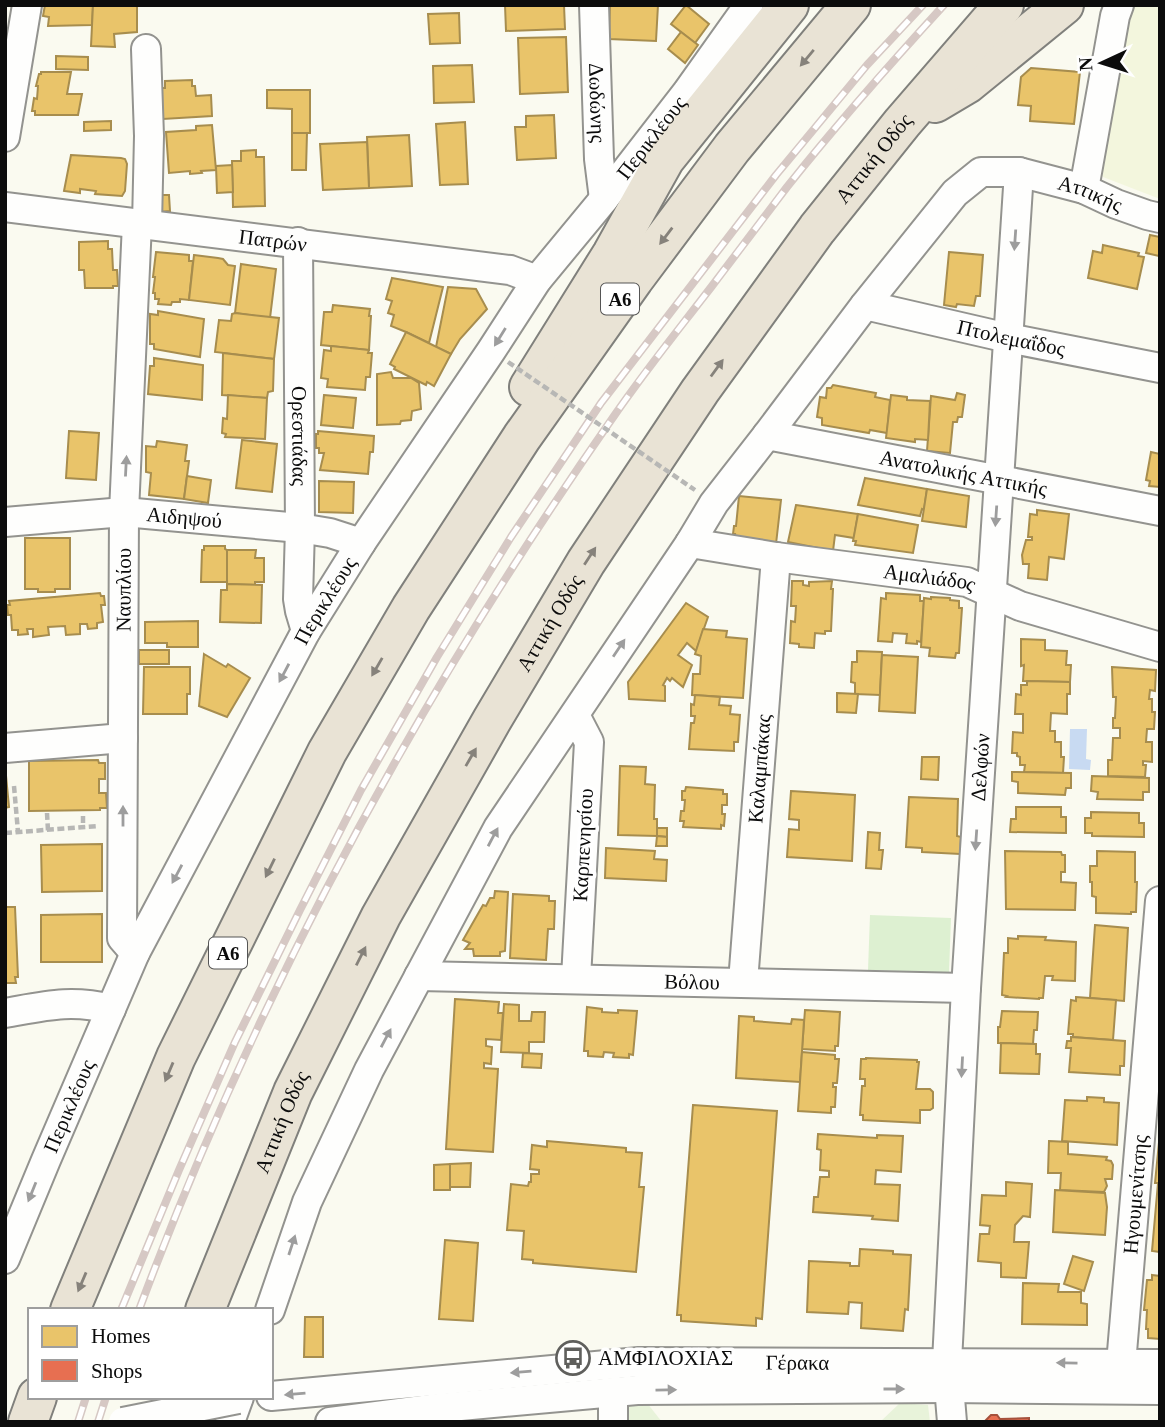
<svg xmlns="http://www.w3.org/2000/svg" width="1165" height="1427" font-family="Georgia,serif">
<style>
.farmland{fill:#f3f6dd}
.green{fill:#ddf0d1}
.pitch{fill:#e8f3da}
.water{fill:#c8daf2}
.homes{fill:#e9c46a;stroke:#a78d4e;stroke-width:2}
.shops{fill:#e76f51;stroke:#a5513c;stroke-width:2}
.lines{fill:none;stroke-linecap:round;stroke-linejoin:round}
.minor-casing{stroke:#93938f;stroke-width:32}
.highway-casing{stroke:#80807c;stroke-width:42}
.path{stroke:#b7b7b5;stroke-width:4.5;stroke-dasharray:7 3.5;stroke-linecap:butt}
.minor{stroke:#fefefd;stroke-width:28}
.highway{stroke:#e9e3d5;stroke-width:38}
.rail-casing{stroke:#d6c8c4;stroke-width:8}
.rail{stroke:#fff;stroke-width:5;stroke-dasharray:16;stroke-linecap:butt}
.minor-bridge-casing{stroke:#93938f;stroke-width:32;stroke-linecap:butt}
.path-bridge{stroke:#b7b7b5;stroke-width:4.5;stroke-dasharray:7 3.5;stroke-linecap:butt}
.minor-bridge{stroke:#fefefd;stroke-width:28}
.oneway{fill:#86827b}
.oneway2{fill:#9d9d9d}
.labels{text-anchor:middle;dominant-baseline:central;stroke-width:7;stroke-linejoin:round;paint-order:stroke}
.shield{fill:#fff;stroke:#555;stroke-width:2}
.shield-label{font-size:19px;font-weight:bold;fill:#0c0c0c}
.street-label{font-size:21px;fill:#0c0c0c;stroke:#fff}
.poi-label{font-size:21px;fill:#0c0c0c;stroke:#fff;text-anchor:start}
</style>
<rect width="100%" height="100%" fill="#fafaf0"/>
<!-- farmland -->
<polygon class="farmland" points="1130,5 1160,5 1160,199 1103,177 1099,169"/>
<!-- green -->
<polygon class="green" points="870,915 951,918 949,973 868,970"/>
<!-- pitch -->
<g class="pitch">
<polygon points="647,1403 662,1422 627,1422 627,1405"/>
<polygon points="900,1403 928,1405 930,1422 880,1422"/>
</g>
<!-- water -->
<polygon class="water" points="1070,729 1087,729 1086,759 1091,760 1090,770 1069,769"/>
<!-- homes -->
<g class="homes">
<polygon points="45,5 93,5 92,25 48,26 49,17 43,16"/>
<polygon points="93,5 137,5 137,32 114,34 115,47 91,46"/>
<polygon points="505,5 564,5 565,29 506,31"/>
<polygon points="610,5 658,5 656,41 609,39"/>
<polygon points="686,5 709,24 695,43 671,24"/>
<polygon points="459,13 460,43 430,44 428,14"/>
<polygon points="681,32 698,45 685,63 668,49"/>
<polygon points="566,37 568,92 520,94 518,38"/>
<polygon points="56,56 88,57 88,70 56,69"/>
<polygon points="472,65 474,102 434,103 433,66"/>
<polygon points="1031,68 1080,72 1074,124 1030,121 1031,106 1018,105 1021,77"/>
<polygon points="41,72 71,72 67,94 82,94 78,115 35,115 35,111 32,111 34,98 37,99 38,86 36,86 39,74 41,74"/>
<polygon points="192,80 192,86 195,86 196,96 211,95 212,116 163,119 162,114 159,115 158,88 165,88 165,81"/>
<polygon points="267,90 310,90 310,133 292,133 292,109 267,108"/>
<polygon points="554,115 556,158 517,160 515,127 526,127 526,116"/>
<polygon points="111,121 111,130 84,131 84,122"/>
<polygon points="465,122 468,184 440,185 436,124"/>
<polygon points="212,125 216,170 201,171 202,173 190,174 190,171 169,173 166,132 196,130 196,126"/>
<polygon points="292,133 307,133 306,170 292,170"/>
<polygon points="409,135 412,186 369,188 367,137"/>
<polygon points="367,142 369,188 323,190 320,144"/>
<polygon points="256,150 256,157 264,157 265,206 233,207 232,161 241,161 241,151"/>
<polygon points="71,155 121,158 125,159 127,164 125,191 122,196 95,194 96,191 80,189 80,193 64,191"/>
<polygon points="232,165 233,192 217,193 216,166"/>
<polygon points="158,195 169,195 170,211 159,212"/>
<polygon points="1150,235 1160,237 1159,256 1146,253"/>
<polygon points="108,241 108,249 112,249 113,270 117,270 118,286 113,286 113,288 85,288 84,270 79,270 79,242"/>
<polygon points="1103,245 1139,253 1138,256 1144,257 1137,289 1088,278 1093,251 1102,253"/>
<polygon points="156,252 189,255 189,261 193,261 189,300 180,299 180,302 172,302 171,305 158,304 159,299 155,299 155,293 153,293 155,277 153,277"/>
<polygon points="949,252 983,255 980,296 976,296 974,306 957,304 956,307 944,305"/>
<polygon points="194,255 218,258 223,259 228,265 235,266 230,305 189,300"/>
<polygon points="241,264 276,269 270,318 235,313"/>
<polygon points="392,278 443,287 429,343 406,332 391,326 394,315 388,313 392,301 386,299"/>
<polygon points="448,287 476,289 487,309 460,339 451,354 436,347"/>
<polygon points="333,305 370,309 369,316 371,316 369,350 321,345 324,312 332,312"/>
<polygon points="158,311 204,319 200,357 154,349 154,344 150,344 150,314 158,315"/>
<polygon points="235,313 279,318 274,359 215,352 219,320 231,321 232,314"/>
<polygon points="406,332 451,354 434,386 427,382 426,385 394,369 395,367 390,364"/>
<polygon points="331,346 369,350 368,353 372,353 370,377 366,377 365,390 327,387 328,379 321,378 324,350 331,351"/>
<polygon points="223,353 274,359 273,391 268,392 267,398 222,395"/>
<polygon points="154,358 203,365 202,400 148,394 150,366 154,366"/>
<polygon points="391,372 393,378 411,378 419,383 421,409 412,411 411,420 401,421 400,424 377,425 377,374"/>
<polygon points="833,385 876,393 875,397 890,400 887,433 870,430 869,433 822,425 822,418 817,417 820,397 826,398 827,388 831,388"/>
<polygon points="957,393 965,395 962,417 958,417 957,422 953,422 950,453 927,451 931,396 955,400"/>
<polygon points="228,395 267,398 265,439 225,437 226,434 222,433 223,418 227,419"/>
<polygon points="324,395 356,398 353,428 321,425"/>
<polygon points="891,395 907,397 907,400 930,401 928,440 915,439 915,442 886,438"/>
<polygon points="69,431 99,433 96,480 66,478"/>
<polygon points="318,431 374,436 373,452 370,452 368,474 320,470 324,453 319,453 319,448 316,448 316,434 318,434"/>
<polygon points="242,440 277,444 272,492 236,488"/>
<polygon points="157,441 187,445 185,461 189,461 184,499 149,495 151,473 146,472 146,446 156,447"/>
<polygon points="1151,452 1160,454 1160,487 1149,486 1150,481 1146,480"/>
<polygon points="187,476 211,480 208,503 184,499"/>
<polygon points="865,478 927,489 924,510 922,509 920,516 858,505"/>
<polygon points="319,481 354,482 353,513 319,512"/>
<polygon points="927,489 969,496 966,527 922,521"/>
<polygon points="739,496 781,500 776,544 734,540 735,534 733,534 734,526 736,526"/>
<polygon points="796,505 858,514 854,538 835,535 833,551 788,542"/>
<polygon points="1037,510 1069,514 1064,559 1049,557 1047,580 1028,578 1029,564 1023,564 1022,555 1026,540 1032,540 1032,537 1028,537 1030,514 1037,515"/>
<polygon points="858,514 918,525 913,553 855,545 856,541 853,541"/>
<polygon points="25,538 70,538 70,589 55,589 55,592 38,592 38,589 25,589"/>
<polygon points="204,546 225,546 225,549 227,550 227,582 201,582 202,550 204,550"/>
<polygon points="227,550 256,550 255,558 264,558 264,582 255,582 255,585 227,584"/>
<polygon points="792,581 803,581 803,585 809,586 809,582 832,581 831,589 833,589 831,631 825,631 825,634 815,633 814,648 799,647 799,644 790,643 791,621 795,622 796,606 791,606"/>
<polygon points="227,584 262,585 261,623 220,622 221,590 227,590"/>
<polygon points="100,593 101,596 104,596 105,605 101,605 103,622 97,623 97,628 88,629 87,624 80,624 80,634 66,635 65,626 48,627 49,635 33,637 33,629 27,629 28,634 18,635 18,630 12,630 11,615 8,615 7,605 10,605 9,601"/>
<polygon points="886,593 920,595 920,601 924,601 921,642 917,641 917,644 906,643 907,634 893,633 892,642 878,641 881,598 886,599"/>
<polygon points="931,597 950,598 950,600 959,601 959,608 962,608 959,653 956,653 955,658 929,656 930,648 921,647 924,598 931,599"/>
<polygon points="686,603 708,617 696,651 687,643 678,655 692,665 683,687 672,678 670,681 667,678 663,685 665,686 665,701 629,699 628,682"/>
<polygon points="198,621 198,647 167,647 167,643 145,643 145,622"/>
<polygon points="703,629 727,631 726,637 747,639 743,698 692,695 693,674 700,674 701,656 695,654"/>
<polygon points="1021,639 1045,640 1045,650 1067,651 1066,665 1071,665 1070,682 1023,681 1024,665 1021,666"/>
<rect x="139" y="650" width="30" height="14"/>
<polygon points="857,651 882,652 880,695 855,694 855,683 851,682 852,662 857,662"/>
<polygon points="204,654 226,667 228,664 250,678 227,717 199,706"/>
<polygon points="882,655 918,657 915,713 879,711"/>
<polygon points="144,667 190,667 190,694 187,694 187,714 143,714"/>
<polygon points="1112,667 1156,670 1155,691 1150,690 1149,699 1152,699 1152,712 1155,712 1154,729 1147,729 1146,742 1152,742 1152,762 1143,761 1143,765 1146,765 1145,777 1108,776 1108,760 1112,760 1113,738 1120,738 1120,728 1113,728 1113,718 1115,718 1116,697 1113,697"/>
<polygon points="1027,681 1070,682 1070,694 1067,694 1067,714 1051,713 1050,731 1055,731 1055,742 1061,742 1061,757 1064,757 1063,773 1024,772 1025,765 1020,765 1020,757 1017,756 1017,753 1012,753 1013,732 1023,733 1023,714 1015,714 1016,694 1021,695 1021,685 1027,685"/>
<polygon points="837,693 858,694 856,713 837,712"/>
<polygon points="695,695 720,697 719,705 731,706 730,714 740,715 738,742 734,742 734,751 689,749 691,723 694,723 695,716 691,716 691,704 694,705"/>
<polygon points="922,757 939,757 938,780 921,779"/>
<polygon points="98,760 99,763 105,763 105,779 99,779 99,793 106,793 107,808 100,808 100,810 29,811 29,761"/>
<polygon points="5,765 9,807 5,808"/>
<polygon points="620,766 646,767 645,784 655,785 654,819 657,819 657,836 618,835"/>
<polygon points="1012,772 1071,773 1071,788 1066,788 1065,795 1018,793 1018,782 1012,781"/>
<polygon points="1092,776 1149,778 1149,792 1143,792 1143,800 1097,799 1098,792 1091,791"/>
<polygon points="686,787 723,790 723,794 727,794 727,805 722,805 722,814 725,814 724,826 721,825 721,829 683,827 684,821 680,821 681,811 684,811 685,800 682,800 682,791 685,791"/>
<polygon points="791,791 855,795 852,861 787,857 789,829 799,830 799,820 789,819"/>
<polygon points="909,797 958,799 957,836 961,837 960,854 922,852 922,848 906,847"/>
<polygon points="1016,807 1061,807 1061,817 1066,817 1066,833 1010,832 1011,819 1016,819"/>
<polygon points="1091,812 1139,813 1139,823 1144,823 1144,837 1092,836 1092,833 1085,833 1085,818 1091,818"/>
<polygon points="657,828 667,828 667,837 657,836"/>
<polygon points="868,832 880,833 879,850 883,850 881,869 866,868"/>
<polygon points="657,836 667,837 667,846 656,846"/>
<polygon points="102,844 102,891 42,892 41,845"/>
<polygon points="606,848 655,851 654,859 667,860 666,881 605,878"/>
<polygon points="1005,851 1061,852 1062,855 1065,855 1065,872 1061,872 1061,882 1076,883 1075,910 1006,909"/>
<polygon points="1097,851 1135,852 1135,882 1137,882 1136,912 1131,912 1131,914 1096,913 1096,897 1092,896 1092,882 1090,882 1090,866 1097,866"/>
<polygon points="495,891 508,892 505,951 500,952 500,956 474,956 473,949 465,949 470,943 463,940 483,905 486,906 490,898 494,898"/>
<polygon points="513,894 549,896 549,901 555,901 554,929 548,929 546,960 510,958"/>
<polygon points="5,907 15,907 18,977 15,977 16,983 5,983"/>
<polygon points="102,914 102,962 41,962 41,915"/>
<polygon points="1095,925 1128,928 1124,1001 1090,998"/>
<polygon points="1018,936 1046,937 1045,940 1076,942 1075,981 1052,980 1053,976 1045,976 1043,998 1039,998 1039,999 1006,997 1007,996 1002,995 1004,953 1008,953 1008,938 1018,939"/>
<polygon points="1076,997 1116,1000 1113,1040 1073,1037 1073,1034 1068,1034 1071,1000 1076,1001"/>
<polygon points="455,999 499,1002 498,1013 503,1013 501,1040 486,1039 486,1046 492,1047 491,1064 484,1063 484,1068 498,1069 493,1152 446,1149"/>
<polygon points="504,1004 519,1005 519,1021 531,1021 532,1012 545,1012 544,1042 529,1042 529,1053 501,1052"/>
<polygon points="587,1007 602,1009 602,1012 618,1013 618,1010 637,1011 633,1055 629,1054 629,1058 613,1057 614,1053 604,1052 603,1057 588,1056 588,1051 584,1051"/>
<polygon points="805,1010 840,1012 838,1046 835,1046 835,1051 802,1049"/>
<polygon points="1002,1011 1038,1012 1037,1030 1034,1030 1033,1044 998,1043 998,1027 1000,1027"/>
<polygon points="739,1016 754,1017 754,1021 791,1024 792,1019 804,1020 800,1082 736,1078"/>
<polygon points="1071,1037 1125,1041 1124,1066 1120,1066 1120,1075 1069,1072 1071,1048 1066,1048 1067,1041 1071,1041"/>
<polygon points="1001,1043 1036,1044 1036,1054 1040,1054 1039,1074 1000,1073"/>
<polygon points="802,1052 835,1055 835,1059 839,1059 837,1083 833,1083 833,1087 836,1087 835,1107 831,1107 831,1113 798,1111"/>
<polygon points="523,1053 542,1054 541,1068 522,1067"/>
<polygon points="866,1058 917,1060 917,1062 919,1062 916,1089 930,1089 933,1092 933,1108 930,1110 920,1110 920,1123 863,1120 863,1115 860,1115 862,1086 865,1086 865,1079 860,1079 861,1059 866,1059"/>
<polygon points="1087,1097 1104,1098 1104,1102 1119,1103 1117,1145 1062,1141 1065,1100 1087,1101"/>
<polygon points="693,1105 777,1111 762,1319 756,1318 756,1326 681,1321 681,1315 677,1315"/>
<polygon points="1160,1132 1160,1183 1155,1183"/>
<polygon points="818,1134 877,1138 877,1135 903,1136 901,1172 876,1170 875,1184 900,1185 898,1221 872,1219 873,1216 813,1212 814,1197 818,1197 820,1177 829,1177 829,1171 820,1170 821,1150 817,1149"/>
<polygon points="547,1141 626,1148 626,1152 642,1153 639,1187 644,1187 636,1272 533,1263 533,1260 522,1259 524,1231 507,1230 511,1184 528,1186 529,1182 531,1182 531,1174 539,1174 539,1170 530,1169 532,1145 547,1147"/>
<polygon points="1049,1141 1068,1142 1068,1154 1107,1157 1106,1160 1111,1161 1113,1165 1112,1179 1105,1179 1107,1186 1104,1192 1060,1190 1061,1173 1048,1173"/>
<polygon points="471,1163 470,1187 450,1187 450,1164"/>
<polygon points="450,1164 450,1190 434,1190 434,1165"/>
<polygon points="1006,1182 1032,1184 1030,1217 1023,1216 1015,1225 1014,1242 1029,1242 1026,1278 1001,1277 1001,1263 978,1261 980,1234 989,1234 990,1226 980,1225 982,1195 1006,1196"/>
<polygon points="1158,1183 1160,1183 1160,1252 1152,1251"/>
<polygon points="1055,1190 1105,1193 1107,1207 1105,1235 1053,1232"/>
<polygon points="445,1240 478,1243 473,1321 439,1319"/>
<polygon points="860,1249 893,1251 893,1254 911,1255 908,1310 905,1309 903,1331 861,1328 862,1303 849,1302 848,1314 807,1312 809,1261 850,1263 850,1266 859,1266"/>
<polygon points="1073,1256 1093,1262 1084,1291 1064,1284"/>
<polygon points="1152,1275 1160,1276 1160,1339 1148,1338 1148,1329 1146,1329 1147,1310 1144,1310 1147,1280 1152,1280"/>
<polygon points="1023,1283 1059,1284 1058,1292 1081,1292 1081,1303 1087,1304 1087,1325 1022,1324"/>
<polygon points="305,1317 323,1317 323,1357 304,1357"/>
</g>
<!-- shops -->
<polygon class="shops" points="991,1415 997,1415 1000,1419 1029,1418 1029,1422 984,1422"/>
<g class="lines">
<!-- minor casing -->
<g class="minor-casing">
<g id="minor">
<path id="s1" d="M594,5L599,159L604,199"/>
<polyline points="146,49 149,136 147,224"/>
<polyline points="5,137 27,5"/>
<polyline points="1084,189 1115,16 1119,5"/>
<path id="s2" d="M5,207L510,270L537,280"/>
<path id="s3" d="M298,242L300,528L298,599L300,611L306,631"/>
<path id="s4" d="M865,305L1008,338L1160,368"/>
<path id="s5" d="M767,435L1160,511"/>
<path id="s6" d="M5,522L124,512L300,528L330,533L361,543"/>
<path id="s7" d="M690,543L776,557L967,582L1020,606L1160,647"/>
<polyline points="575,715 589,742 576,978"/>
<polyline points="5,748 123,738"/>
<path id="s8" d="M135,953L122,938L124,512L137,223"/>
<path id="s9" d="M419,976L966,988"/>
<path id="s10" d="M743,982L776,557"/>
<path d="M5,1013C45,1006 70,999 111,1009"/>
<path id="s11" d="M5,1259L46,1160L135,953L306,631L361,543L491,351L537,280L604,199L687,92L749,5"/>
<path id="s12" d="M270,1310L307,1202L369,1070L498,828L690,543L714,503L767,435L865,305L955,193L981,172H1019L1084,189L1116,204L1147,215L1160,218"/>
<path id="s13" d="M1121,1364L1160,901"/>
<polyline points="613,1392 613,1422"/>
<path id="s14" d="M271,1396L639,1362L1160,1364"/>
<polyline points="230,1422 239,1397"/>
<polyline points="330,1422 439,1408 637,1390 948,1388 1160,1390"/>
<path id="s15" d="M952,1422L947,1362L966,988L1019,172"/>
</g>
</g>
<!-- highway casing -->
<g class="highway-casing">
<g id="highway">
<polyline points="935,103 967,84 1064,5"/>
<polyline points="529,387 612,254 665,159 789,5"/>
<polyline points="70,1310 176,1057 327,752 411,608 522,437 634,279 732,148 851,5"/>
<path id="s16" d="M205,1310L293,1092L381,916L492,720L586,562L700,391L817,229L902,123L1004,5"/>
<polyline points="28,1422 37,1397"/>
</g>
</g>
<!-- path -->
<g class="path">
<polyline points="14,786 18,832"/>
<polyline points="47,813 48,831"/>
<polyline points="83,816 83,827"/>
<polyline points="5,833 98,826"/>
</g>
<!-- minor -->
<use href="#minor" class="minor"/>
<!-- highway -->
<use href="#highway" class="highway"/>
<!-- rail casing -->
<g class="rail-casing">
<g id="rail">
<polyline points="121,1310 179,1170 235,1042 300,910 361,790 437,657 511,537 601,403 776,175 867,65 923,5"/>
<path d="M139,1310C257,993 420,693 614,416C645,371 679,329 712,286C737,253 762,220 787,187C837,124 890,64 944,5"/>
<polyline points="78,1422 86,1397"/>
<polyline points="98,1422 106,1397"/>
</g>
</g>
<!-- rail -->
<use href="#rail" class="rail"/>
<!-- minor-bridge casing -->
<g class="minor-bridge-casing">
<polyline id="minor-bridge" points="123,1422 238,1399"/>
</g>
<!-- path-bridge -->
<polyline class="path-bridge" points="508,362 695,490"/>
<!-- minor-bridge -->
<use href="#minor-bridge" class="minor-bridge"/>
</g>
<!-- one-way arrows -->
<defs><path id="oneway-solid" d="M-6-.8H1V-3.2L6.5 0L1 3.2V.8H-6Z" transform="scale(1.75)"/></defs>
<g class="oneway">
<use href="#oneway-solid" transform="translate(807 58) rotate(130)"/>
<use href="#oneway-solid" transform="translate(666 236) rotate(127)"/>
<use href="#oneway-solid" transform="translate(717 368) rotate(-54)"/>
<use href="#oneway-solid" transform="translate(590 556) rotate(-57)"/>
<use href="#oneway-solid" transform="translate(377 667) rotate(120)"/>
<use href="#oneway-solid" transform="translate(471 757) rotate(-60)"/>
<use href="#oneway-solid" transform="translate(270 868) rotate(116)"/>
<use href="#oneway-solid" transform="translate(361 956) rotate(-63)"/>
<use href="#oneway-solid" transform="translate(169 1072) rotate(113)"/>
<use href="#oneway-solid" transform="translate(82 1282) rotate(113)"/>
</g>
<g class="oneway2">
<use href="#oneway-solid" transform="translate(1015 240) rotate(94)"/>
<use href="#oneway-solid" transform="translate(500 337) rotate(122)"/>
<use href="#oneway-solid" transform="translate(126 466) rotate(-87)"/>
<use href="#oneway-solid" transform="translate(996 516) rotate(94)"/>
<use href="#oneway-solid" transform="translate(619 648) rotate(-56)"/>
<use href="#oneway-solid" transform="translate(284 673) rotate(118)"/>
<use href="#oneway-solid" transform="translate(123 816) rotate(-90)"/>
<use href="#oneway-solid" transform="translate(493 837) rotate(-62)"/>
<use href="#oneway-solid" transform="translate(976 840) rotate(94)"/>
<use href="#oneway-solid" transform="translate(177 874) rotate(118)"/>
<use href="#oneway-solid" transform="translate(386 1038) rotate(-62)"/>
<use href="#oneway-solid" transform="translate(962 1067) rotate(93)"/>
<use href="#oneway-solid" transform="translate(32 1192) rotate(112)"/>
<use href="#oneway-solid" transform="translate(292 1245) rotate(-72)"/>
<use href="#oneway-solid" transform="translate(1067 1363) rotate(-179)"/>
<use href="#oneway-solid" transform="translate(521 1372) rotate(175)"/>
<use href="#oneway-solid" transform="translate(894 1389)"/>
<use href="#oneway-solid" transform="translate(666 1390) rotate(-1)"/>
<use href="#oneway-solid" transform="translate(295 1394) rotate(175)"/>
</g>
<!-- icons -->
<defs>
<g id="bus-ring" transform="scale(1.75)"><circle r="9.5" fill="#fff" stroke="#5f5f5c" stroke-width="1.5"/><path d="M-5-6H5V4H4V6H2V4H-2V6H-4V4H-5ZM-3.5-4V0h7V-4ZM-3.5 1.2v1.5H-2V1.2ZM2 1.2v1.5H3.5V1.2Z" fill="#5f5f5c"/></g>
</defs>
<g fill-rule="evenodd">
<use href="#bus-ring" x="573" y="1358"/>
</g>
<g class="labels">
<!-- shield labels -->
<g class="shield">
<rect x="601" y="283.5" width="38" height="31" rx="5"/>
<rect x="209" y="937.5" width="38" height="31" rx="5"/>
</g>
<g class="shield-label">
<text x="620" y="299">Α6</text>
<text x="228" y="953">Α6</text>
</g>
<!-- street labels -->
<g class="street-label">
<text stroke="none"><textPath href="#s1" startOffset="98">Δωδώνης</textPath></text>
<text stroke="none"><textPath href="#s11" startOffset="1300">Περικλέους</textPath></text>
<text stroke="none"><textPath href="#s16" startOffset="1337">Αττική Οδός</textPath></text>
<text stroke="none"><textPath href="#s12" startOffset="1463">Αττικής</textPath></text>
<text stroke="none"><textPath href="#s2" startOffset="270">Πατρών</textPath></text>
<text stroke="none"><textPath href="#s4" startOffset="150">Πτολεμαΐδος</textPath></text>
<text stroke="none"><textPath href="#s3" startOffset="194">Ορεστιάδας</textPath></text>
<text stroke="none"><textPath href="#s5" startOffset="200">Ανατολικής Αττικής</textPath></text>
<text stroke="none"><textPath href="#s6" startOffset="180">Αιδηψού</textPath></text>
<text stroke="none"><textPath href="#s7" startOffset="242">Αμαλιάδος</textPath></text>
<text stroke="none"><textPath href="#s8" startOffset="368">Ναυπλίου</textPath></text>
<text stroke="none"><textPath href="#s11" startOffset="733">Περικλέους</textPath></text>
<text stroke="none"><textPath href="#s16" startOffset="770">Αττική Οδός</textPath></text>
<text stroke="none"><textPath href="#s15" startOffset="656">Δελφών</textPath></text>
<text stroke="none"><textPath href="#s10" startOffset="214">Καλαμπάκας</textPath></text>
<text transform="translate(583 845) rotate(-87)">Καρπενησίου</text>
<text stroke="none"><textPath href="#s9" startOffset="273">Βόλου</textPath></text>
<text stroke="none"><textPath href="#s11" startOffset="166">Περικλέους</textPath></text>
<text stroke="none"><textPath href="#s16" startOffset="203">Αττική Οδός</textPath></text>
<text stroke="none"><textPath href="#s13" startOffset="170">Ηγουμενίτσης</textPath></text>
<text stroke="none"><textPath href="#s14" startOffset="528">Γέρακα</textPath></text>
</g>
<!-- poi labels -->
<g class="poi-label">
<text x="598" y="1358">ΑΜΦΙΛΟΧΙΑΣ</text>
</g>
</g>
<!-- border -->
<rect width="1165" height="1427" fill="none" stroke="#0c0c0c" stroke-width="14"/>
<!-- legend -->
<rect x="28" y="1308" width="245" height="91" fill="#ffffff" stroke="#9e9e9e" stroke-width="2"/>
<rect x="42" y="1326" width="35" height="21" fill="#e9c46a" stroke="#9e9e9e" stroke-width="2"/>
<text x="91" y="1343" font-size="21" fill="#0c0c0c">Homes</text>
<rect x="42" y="1360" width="35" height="21" fill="#e76f51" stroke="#9e9e9e" stroke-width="2"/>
<text x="91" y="1378" font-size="21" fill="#0c0c0c">Shops</text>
<!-- north arrow -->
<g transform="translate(1102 63) rotate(266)" stroke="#ffffff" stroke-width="5" paint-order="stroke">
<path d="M0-5L12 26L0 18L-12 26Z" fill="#0c0c0c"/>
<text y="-10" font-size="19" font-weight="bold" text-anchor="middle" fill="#0c0c0c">N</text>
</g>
</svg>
